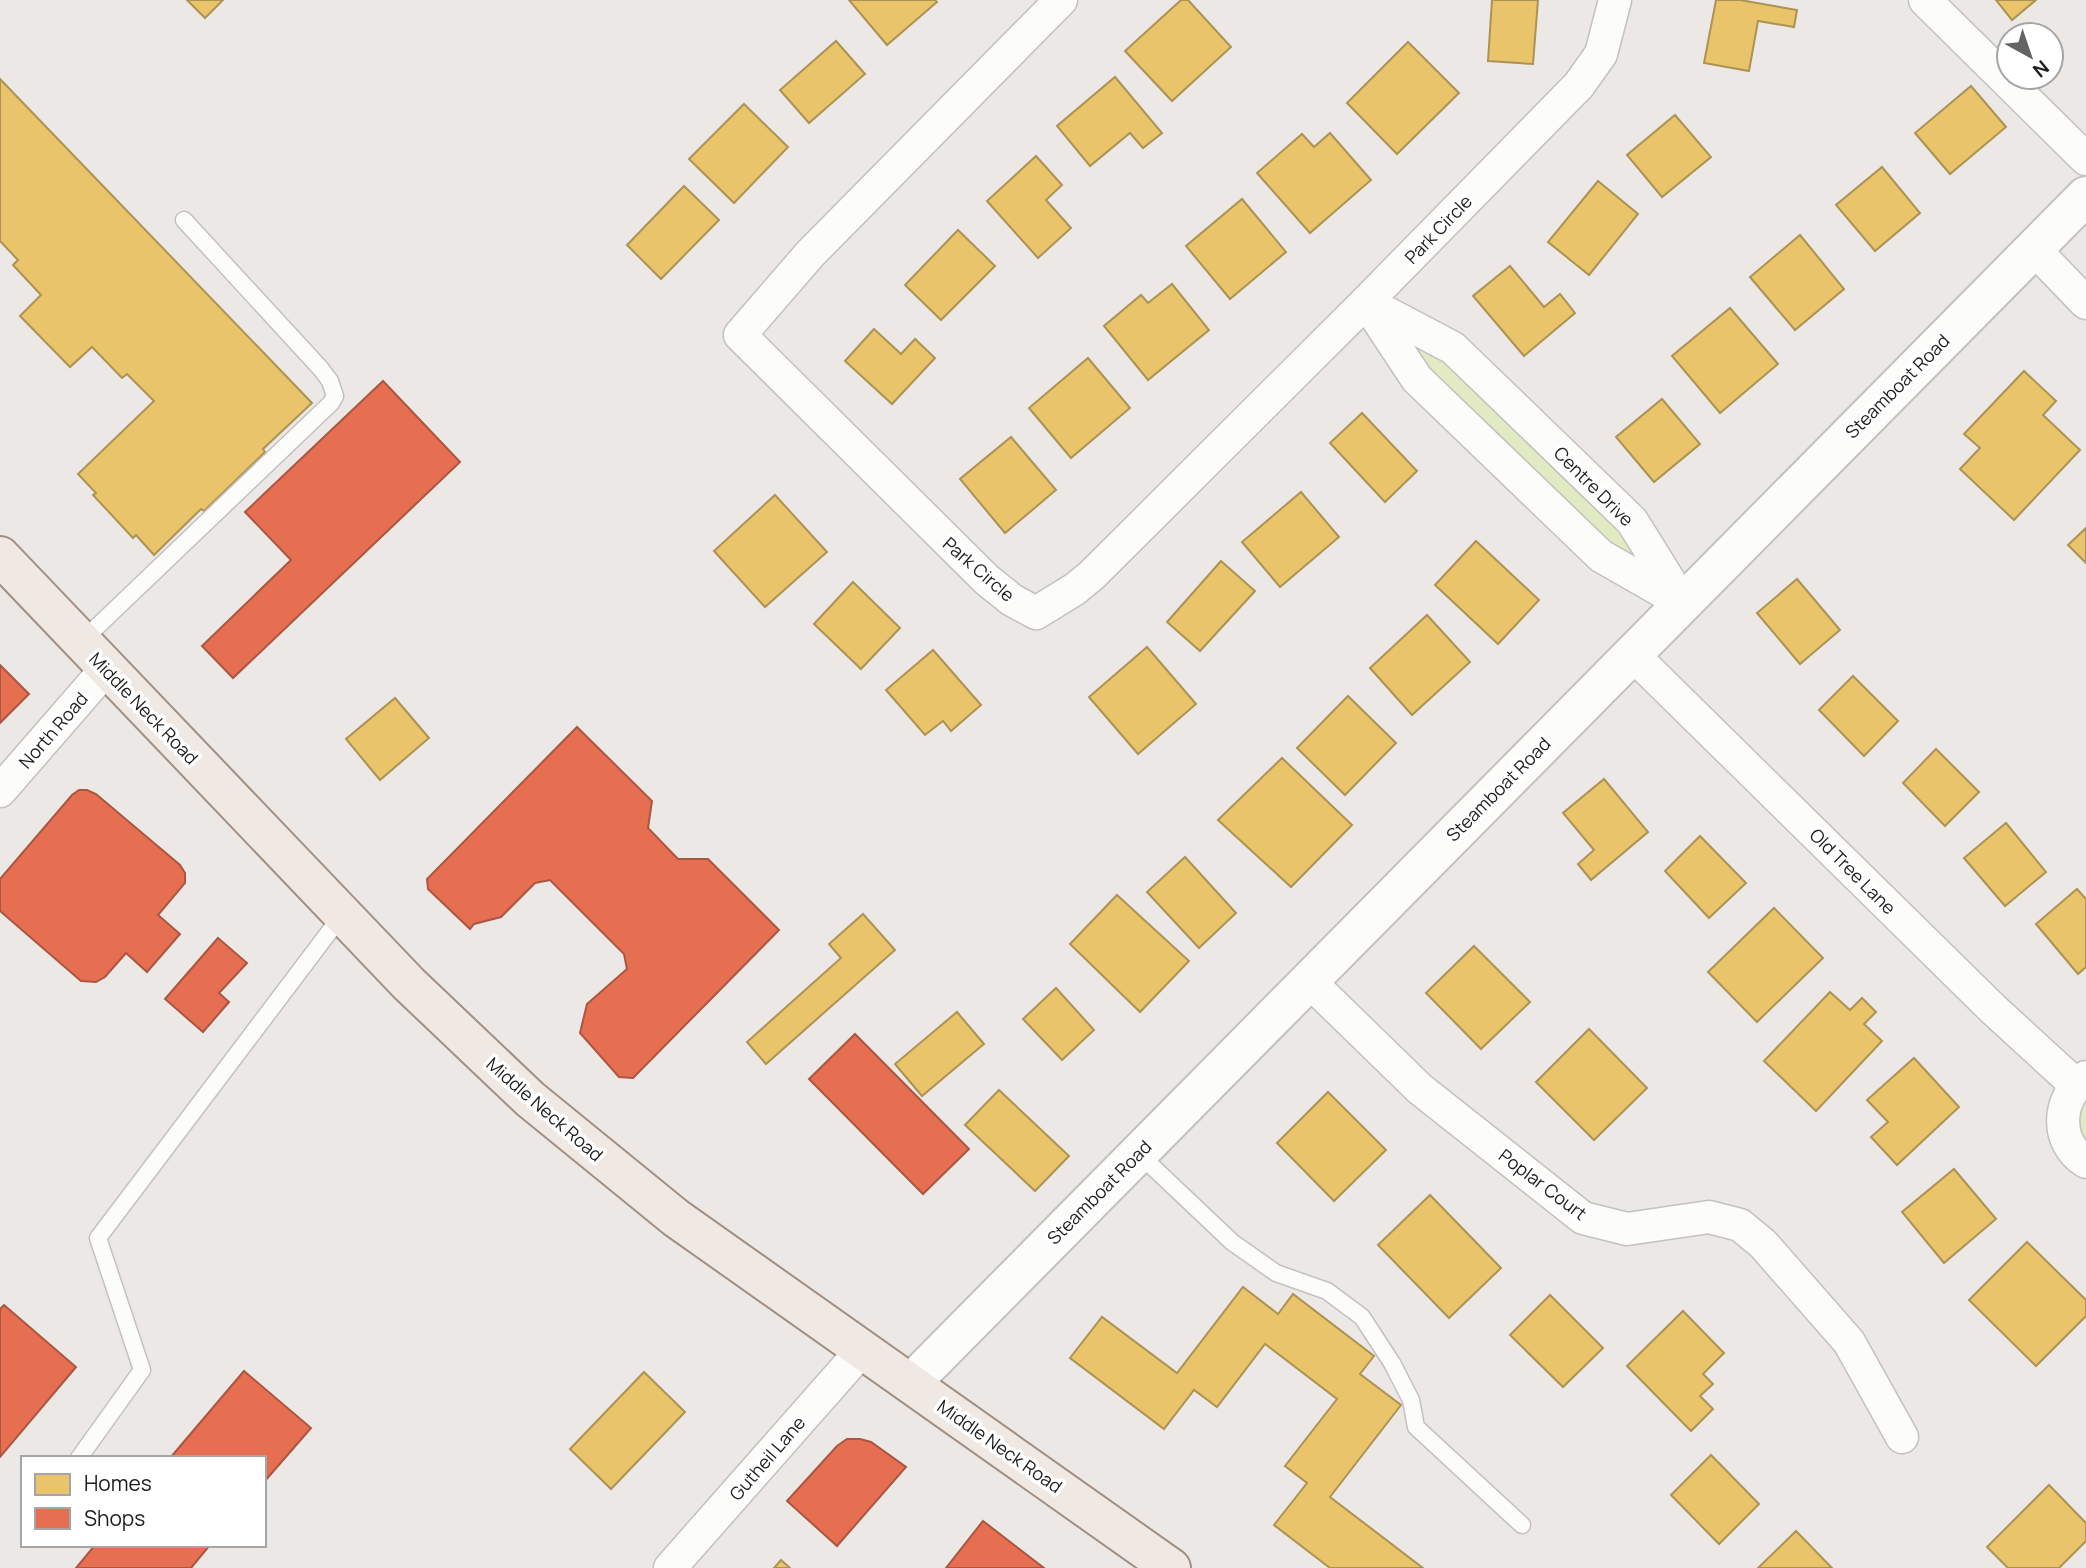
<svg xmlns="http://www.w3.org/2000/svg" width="2086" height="1568" font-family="Manrope,sans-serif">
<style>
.grass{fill:#e1eac2}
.homes{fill:#e9c46a;stroke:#ac9253;stroke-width:2}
.shops{fill:#e76f51;stroke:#aa5641;stroke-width:2}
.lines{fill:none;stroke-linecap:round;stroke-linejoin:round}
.service-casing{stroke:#c3c1c0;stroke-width:19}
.minor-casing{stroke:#c3c1c0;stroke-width:35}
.tertiary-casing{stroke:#c3c1c0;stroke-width:42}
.primary-casing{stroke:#a28f81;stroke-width:42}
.service{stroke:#fcfcfb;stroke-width:16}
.minor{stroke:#fcfcfb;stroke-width:32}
.tertiary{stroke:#fcfcfb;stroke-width:38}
.primary{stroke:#f0e8e3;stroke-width:38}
.labels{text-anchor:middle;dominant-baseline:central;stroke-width:7;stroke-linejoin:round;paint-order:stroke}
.street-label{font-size:18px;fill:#1d1d1d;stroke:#fff}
</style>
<rect width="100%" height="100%" fill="#ece8e5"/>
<!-- grass -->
<g class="grass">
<polygon points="1387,322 1448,357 1625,531 1658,580 1607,550 1422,373"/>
<polygon points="2086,1090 2086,1152 2080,1145 2076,1104"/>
</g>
<!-- homes -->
<g class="homes">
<polygon points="187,0 223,0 205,18"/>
<polygon points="849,0 935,0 937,2 887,45"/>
<polygon points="1181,0 1188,0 1231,47 1172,101 1125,51"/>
<polygon points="1492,0 1538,0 1533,64 1488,61"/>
<polygon points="1716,0 1740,0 1797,10 1794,27 1758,21 1749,71 1704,63"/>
<polygon points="1996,0 2036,0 2012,20"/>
<polygon points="836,41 865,74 809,123 780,90"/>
<polygon points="1408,42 1459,93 1397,154 1347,103"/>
<polygon points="1115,77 1162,133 1143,148 1130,133 1090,166 1057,126"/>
<polygon points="0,79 312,403 263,449 265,452 204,511 201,509 154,555 136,535 133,538 93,495 96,493 78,474 154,401 127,374 122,378 92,347 70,367 20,316 41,295 13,265 18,260 0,241"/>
<polygon points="1971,86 2006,127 1950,174 1915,133"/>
<polygon points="744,104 788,147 734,203 689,159"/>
<polygon points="1675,115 1711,157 1662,197 1627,155"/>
<polygon points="1330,133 1371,180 1310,233 1257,173 1302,134 1314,147"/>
<polygon points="1036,156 1062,185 1046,200 1071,228 1038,258 987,201"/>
<polygon points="1882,167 1920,213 1875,251 1836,205"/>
<polygon points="1598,181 1638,214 1589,275 1548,242"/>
<polygon points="684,186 719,220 661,279 627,245"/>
<polygon points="1242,199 1286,252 1230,299 1186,246"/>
<polygon points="958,230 995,266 941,320 905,285"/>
<polygon points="1800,235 1844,289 1795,330 1750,277"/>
<polygon points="1510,266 1544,307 1560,294 1575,313 1524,356 1473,296"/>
<polygon points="1172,284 1209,330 1148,380 1104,326 1141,295 1148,303"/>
<polygon points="1730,308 1778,364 1720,413 1672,356"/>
<polygon points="874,329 901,354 915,339 935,358 892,404 845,361"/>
<polygon points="1088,358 1130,408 1071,458 1029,408"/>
<polygon points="2024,371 2056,401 2043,415 2080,450 2014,520 1960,469 1980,448 1964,434"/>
<polygon points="1662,399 1700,444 1654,482 1616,437"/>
<polygon points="1362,413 1417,471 1385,502 1330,443"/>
<polygon points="1011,437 1056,490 1005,533 960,479"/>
<polygon points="1301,492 1339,537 1280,587 1242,542"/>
<polygon points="775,495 827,552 765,607 714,551"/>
<polygon points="2086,528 2086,563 2068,545"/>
<polygon points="1476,541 1539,600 1498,644 1435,585"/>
<polygon points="1221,561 1255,591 1200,651 1167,622"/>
<polygon points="1797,579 1840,630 1800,664 1757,613"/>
<polygon points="853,582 900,628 861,669 814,624"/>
<polygon points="1427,615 1470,662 1412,715 1370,668"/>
<polygon points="1147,647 1196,704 1138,754 1089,697"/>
<polygon points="933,650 981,705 951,731 943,721 925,735 886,690"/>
<polygon points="1853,676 1898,721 1864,756 1819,710"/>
<polygon points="1348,696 1396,743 1345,795 1297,748"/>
<polygon points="395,698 429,738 380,780 346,739"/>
<polygon points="1936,749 1979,792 1945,826 1903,783"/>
<polygon points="1282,758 1352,825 1291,887 1218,820"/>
<polygon points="1604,779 1648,832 1591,880 1578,864 1594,850 1563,813"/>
<polygon points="2006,823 2046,872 2005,906 1964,858"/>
<polygon points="1700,836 1746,883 1709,918 1665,871"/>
<polygon points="1185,857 1236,913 1199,948 1147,892"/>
<polygon points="2077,889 2086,899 2086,967 2078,974 2036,924"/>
<polygon points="1117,895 1189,961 1140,1012 1070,944"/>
<polygon points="1774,908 1823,958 1757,1022 1708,972"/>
<polygon points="863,914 895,950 766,1064 747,1042 841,958 829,944"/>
<polygon points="1474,946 1530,1002 1481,1049 1426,993"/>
<polygon points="1056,988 1094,1030 1062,1060 1023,1019"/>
<polygon points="1830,992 1850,1010 1862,998 1876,1012 1864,1024 1882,1041 1816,1111 1764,1061"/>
<polygon points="957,1012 984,1044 922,1096 895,1064"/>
<polygon points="1589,1029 1647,1088 1594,1140 1536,1082"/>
<polygon points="1914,1058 1959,1107 1897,1165 1871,1137 1888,1122 1867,1100"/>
<polygon points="999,1090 1069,1156 1035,1191 965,1125"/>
<polygon points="1328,1092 1386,1150 1334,1201 1277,1143"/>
<polygon points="1954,1169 1996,1219 1944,1263 1902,1212"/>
<polygon points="1430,1195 1501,1268 1449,1318 1378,1245"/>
<polygon points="2027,1242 2086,1300 2086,1316 2036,1366 1969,1300"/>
<polygon points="1243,1287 1278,1314 1293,1294 1374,1356 1360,1374 1401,1405 1330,1497 1423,1568 1330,1568 1274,1525 1307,1483 1285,1466 1337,1399 1265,1344 1217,1407 1194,1390 1164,1429 1070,1358 1102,1317 1177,1373"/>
<polygon points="1550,1295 1603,1348 1563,1387 1510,1335"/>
<polygon points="1683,1311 1724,1353 1703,1374 1713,1384 1700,1396 1713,1409 1691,1431 1627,1366"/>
<polygon points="644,1372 685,1412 611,1489 570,1449"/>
<polygon points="1711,1455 1759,1504 1719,1544 1671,1495"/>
<polygon points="2049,1485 2086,1523 2086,1541 2059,1568 2008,1568 1987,1547"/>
<polygon points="1796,1531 1832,1568 1758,1568"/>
<polygon points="781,1560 790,1568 774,1568"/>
</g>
<!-- shops -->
<g class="shops">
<polygon points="383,381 460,462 233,678 202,646 291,560 245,512"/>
<polygon points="0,665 29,694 0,723"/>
<polygon points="577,727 652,801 648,828 678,859 708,859 779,930 633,1078 619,1077 580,1033 587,1004 627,969 624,954 550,880 535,883 501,917 474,924 470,929 428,889 427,879"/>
<polygon points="79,790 87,790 96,794 180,865 185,873 185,883 158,915 180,934 147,972 126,953 105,977 96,982 81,981 0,911 0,879 72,795"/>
<polygon points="218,938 247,963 219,993 229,1002 203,1032 165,999"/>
<polygon points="855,1034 969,1149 923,1194 809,1079"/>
<polygon points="4,1305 76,1367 0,1457 0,1309"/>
<polygon points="244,1371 311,1428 264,1482 264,1458 170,1458"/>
<polygon points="847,1439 860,1439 871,1442 906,1467 837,1546 787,1501 837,1446"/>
<polygon points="983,1521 1044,1568 946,1568"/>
<polygon points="95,1545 210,1545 191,1568 76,1568"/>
</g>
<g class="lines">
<!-- service casing -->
<g class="service-casing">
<g id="service">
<polyline points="81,642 331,403 335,396 330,381 321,369 184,220"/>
<polyline points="1138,1153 1232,1242 1276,1273 1327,1291 1362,1317 1392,1363 1411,1400 1416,1427 1522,1525"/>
<polyline points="79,1458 142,1370 98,1238 342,915"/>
</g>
</g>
<!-- minor casing -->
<g class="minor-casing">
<g id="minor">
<polyline points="1061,0 810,254 740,335 987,580 1012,600 1036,613 1075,589 1092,575 1366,302 1579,85 1601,54 1615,0"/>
<polyline points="1925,0 2086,159"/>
<polyline points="2034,249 2086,303"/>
<polygon points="1366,302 1453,348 1632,521 1683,603 1601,556 1417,379"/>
<polyline points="1632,654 1993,1009 2076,1085"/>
<polyline points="0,791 106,669"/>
<polyline points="1308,980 1420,1089 1583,1218 1627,1229 1709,1217 1740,1225 1763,1244 1849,1342 1902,1437"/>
<path d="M2086,1077C2057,1098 2054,1142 2086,1162"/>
<polyline points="670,1568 863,1349"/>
</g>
</g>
<!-- tertiary casing -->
<g class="tertiary-casing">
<polyline id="tertiary" points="911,1383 2086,196"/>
</g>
<!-- primary casing -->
<g class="primary-casing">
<polyline id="primary" points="0,556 409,984 530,1099 676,1218 1171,1568"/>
</g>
<!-- service -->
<use href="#service" class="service"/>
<!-- minor -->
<use href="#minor" class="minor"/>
<!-- tertiary -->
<use href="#tertiary" class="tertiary"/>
<!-- primary -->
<use href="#primary" class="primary"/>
</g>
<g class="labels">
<!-- street labels -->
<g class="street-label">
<text transform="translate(1438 229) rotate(-46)">Park Circle</text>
<text transform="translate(1897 386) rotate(-45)">Steamboat Road</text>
<text transform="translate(1594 486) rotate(45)">Centre Drive</text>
<text transform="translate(979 569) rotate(41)">Park Circle</text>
<text transform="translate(144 708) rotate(46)">Middle Neck Road</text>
<text transform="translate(53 730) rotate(-49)">North Road</text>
<text transform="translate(1498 789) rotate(-45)">Steamboat Road</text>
<text transform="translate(1853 871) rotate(45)">Old Tree Lane</text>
<text transform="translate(545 1109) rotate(41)">Middle Neck Road</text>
<text transform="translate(1543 1184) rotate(37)">Poplar Court</text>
<text transform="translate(1099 1192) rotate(-45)">Steamboat Road</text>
<text transform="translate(1000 1446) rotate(35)">Middle Neck Road</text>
<text transform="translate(767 1458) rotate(-49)">Gutheil Lane</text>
</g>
</g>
<!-- legend -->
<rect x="21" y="1456" width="245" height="91" fill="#ffffff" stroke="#a5a5a5" stroke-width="2"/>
<rect x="35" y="1474" width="35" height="21" fill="#e9c46a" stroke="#a5a5a5" stroke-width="2"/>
<text x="84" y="1491" font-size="21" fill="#1d1d1d">Homes</text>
<rect x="35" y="1508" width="35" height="21" fill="#e76f51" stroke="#a5a5a5" stroke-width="2"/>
<text x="84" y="1526" font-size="21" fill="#1d1d1d">Shops</text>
<!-- north arrow -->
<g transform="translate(2030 56) rotate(140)"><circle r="33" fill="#ffffff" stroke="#a5a5a5" stroke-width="2"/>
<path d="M0-5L12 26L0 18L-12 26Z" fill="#656463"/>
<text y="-10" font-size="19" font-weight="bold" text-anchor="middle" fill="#1d1d1d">N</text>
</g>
</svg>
